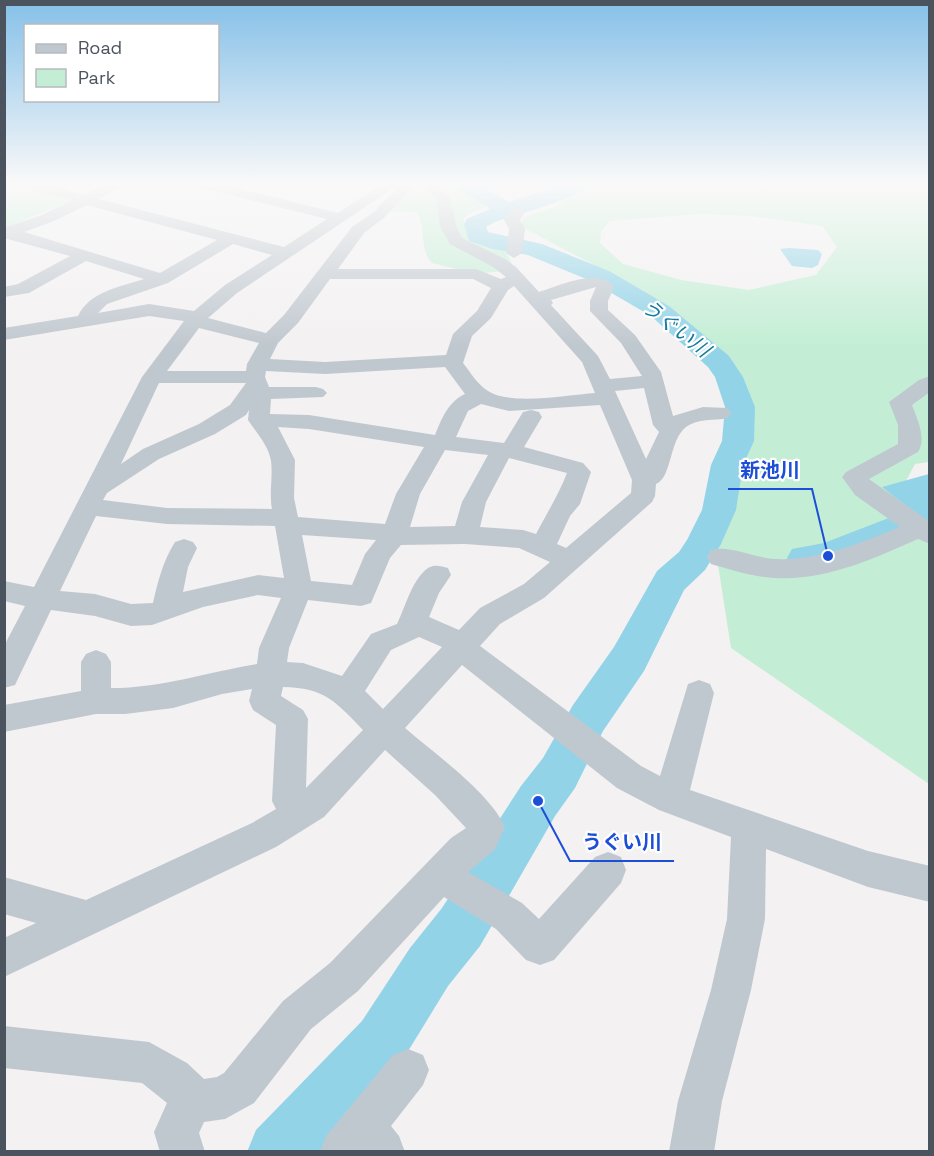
<svg xmlns="http://www.w3.org/2000/svg" width="934" height="1156" font-family="'Space Grotesk','Noto Sans JP',sans-serif">
<style>
.green{fill:#c3eed5;fill-rule:evenodd}
.water{fill:#92d3e8}
.lines{fill:none;stroke-linecap:round;stroke-linejoin:round}
.river{fill:#92d3e8;fill-rule:evenodd}
.minor{fill:#c0c8cf;fill-rule:evenodd}
.labels{text-anchor:middle;dominant-baseline:central;stroke-width:4.5;stroke-linejoin:round;paint-order:stroke}
.water-label{font-size:20px;font-style:italic;fill:#147b9f;stroke:#fff}
.leader{fill:none;stroke:#1d4ed8;stroke-width:2}
.callout-dot{fill:#1d4ed8;stroke:#fff;stroke-width:2}
.callout-label{font-size:20px;text-anchor:middle;font-weight:bold;fill:#1d4ed8;stroke:#fff;stroke-width:4.5;stroke-linejoin:round;paint-order:stroke}
</style>
<rect width="100%" height="100%" fill="#f3f1f1"/>
<!-- green -->
<g class="green">
<polygon points="4,185 25,185 75,199 5,228"/>
<path d="M406,185C436,185 468,180 491,202C483,211 471,210 463,219L465,224C492,235 502,239 513,267C489,279 457,269 432,263C419,250 427,227 416,212L377,211V206Z"/>
<path d="M591,185H929V462L915,464L899,494L929,535V784L731,648L714,539L744,451V392L701,338L648,297L617,277L520,226L524,217L554,207ZM700,214L751,216L822,226L837,247L816,275L749,290L681,280L623,264L600,243L601,231L610,221Z"/>
</g>
<!-- water -->
<g class="water">
<polygon points="789,248 818,250 822,254 818,265 812,268 792,266 780,249"/>
<polygon points="929,474 929,524 882,487"/>
</g>
<g class="lines">
<!-- river -->
<g class="river">
<path d="M456,185H480L509,202L562,185H588C578,200 515,214 495,222L486,227L488,232L542,244L609,271L669,306L729,356L743,377L755,407L754,441L743,465L736,510L721,544L705,570L684,590L644,671L603,731L575,788L555,816L480,946L448,986L402,1061L321,1152H247L256,1130L362,1021L410,948L442,908L521,786L543,758L573,705L614,647L657,571L679,552L687,540L702,510L711,465L722,441L725,407L715,377L708,367L651,316L591,281L528,255L493,249L469,241L464,224L467,219L490,209L459,189Z"/>
<path d="M930,502V528C892,544 832,579 792,567L787,558L792,549L824,543Z"/>
</g>
<!-- minor -->
<g class="minor">
<path d="M24,185H48L84,195L104,185H122L99,199L284,247L327,219L202,188L200,185H225L338,213L381,185H398L237,293L208,318L266,333L284,315L352,227L375,211L400,185H415L385,217L364,233L338,269H476L501,279L506,277L493,267L450,244L440,226L436,199L422,185H437L450,198L456,226L462,238L505,259L516,267L539,292C559,286 599,267 614,287L608,301V310L635,335L661,372L673,416L703,407L728,408L731,413L728,418C714,421 698,418 686,427C669,440 672,478 656,484L655,496L652,502L544,598L500,624L480,646L641,766L660,776L688,684L699,680L710,684L714,693L690,790L868,851L930,866V902L868,887L766,849L765,919L751,990L722,1101L714,1152H669L678,1101L711,990L727,919L731,837L659,810L617,788L462,665L405,728C434,753 490,793 505,827L495,849L468,872L522,903L539,919L595,857L608,852L621,857L626,870L621,883L554,960L540,965L526,960L496,929L444,897L358,991L311,1029L254,1103L225,1119L204,1122L199,1133L205,1152H160L154,1132L167,1103L142,1083L4,1068V1026L149,1042L187,1063L204,1079L217,1077L224,1073L283,1001L330,963L451,838L466,828L435,795L385,750L324,817L276,847L4,977V938L36,923L4,914V877L86,900L252,823L276,809L272,801L276,725L253,710L249,701L252,689L222,694L173,708L125,714H96L4,732V705L81,691V662L86,654L96,650L106,654L111,662V688C161,688 208,672 257,664L259,648L281,598L258,595L203,607L152,625L131,626L95,616L51,610L15,685L4,688V646L25,606L4,601V581L34,587L142,377L184,321L149,316L4,340V328L78,316C90,291 120,287 144,279L86,261L29,293L4,297V287L18,284L70,256L4,238V228L42,215L72,200L26,188ZM87,205L217,240L160,273L24,232L54,221ZM233,244L272,255L225,285L194,311L149,304L98,313L107,304L168,283ZM330,279H473L491,288L477,311L453,334L446,355L325,362L270,359L278,343L298,323ZM514,286L582,362L595,393C567,395 511,406 488,391C477,384 471,373 463,363L472,336L491,318L508,290ZM596,287L590,301V311L621,343L642,376L610,379L598,356L551,305L553,303L551,300ZM199,328L259,343L247,364L246,371H167ZM445,367L465,394C448,402 442,418 435,435L309,415L270,414L271,399L323,397L327,393L323,389L316,387H269L265,377L266,371L325,374ZM159,383H246L230,405L199,424L143,449L121,464ZM644,388L653,425L659,432L646,459L615,391ZM481,404L509,411L600,405L632,480L631,493L566,548L557,544L570,516L580,504L591,472L583,463L524,447L542,417L539,412L531,410L523,412L504,443L456,437L468,411ZM249,410L248,420C256,432 269,446 271,461C273,477 269,493 272,509L167,508L103,500L107,493L159,459L215,434L246,415ZM278,427L309,429L424,447L396,494L385,524L298,517L294,498L295,460ZM445,450L488,455L462,502L455,526L410,527L420,494ZM509,458L567,473C558,496 547,513 536,534L523,530L480,527L486,502ZM96,516L167,524L275,526L284,578L258,575L183,592L188,567L197,548L193,542L184,539L175,542C163,561 158,581 153,603L131,604L95,594L60,591ZM302,535L376,540L365,554L352,585L311,581ZM465,544L519,548L550,562L524,584L480,608L459,630L429,617L439,593L451,575L448,568C441,566 435,564 428,568C412,579 405,608 397,624L371,634L342,676L303,663L287,662L289,648L308,600L361,606L371,603L390,558L401,545ZM419,637L442,647L383,709L365,691L391,650ZM283,687C325,688 335,701 363,730L306,788L308,719L303,710L281,696Z"/>
<polygon points="517,207 525,212 520,220 525,229 522,253 514,258 506,253 509,229 504,220 512,209"/>
<path d="M930,376V392L912,405C917,418 927,439 918,452L869,479L930,522V544L918,539C873,559 825,581 775,578C753,577 732,570 711,564L707,557L711,550C730,545 754,558 775,559C819,561 860,543 900,527L855,495L842,477L846,472L898,444V425L889,402L919,380Z"/>
<polygon points="408,1049 423,1055 429,1070 423,1085 391,1126 399,1136 405,1152 320,1152 326,1136 393,1055"/>
</g>
</g>
<!-- sky -->
<linearGradient id="sky" x2="0" y2="1"><stop stop-color="#85c0e8"/><stop offset="0.53" stop-color="#faf9f9"/><stop offset="1" stop-color="#faf9f9" stop-opacity="0"/></linearGradient>
<rect width="934" height="347" fill="url(#sky)"/>
<g class="labels">
<!-- water labels -->
<g class="water-label">
<text transform="translate(676 328) rotate(38)">うぐい川</text>
</g>
</g>
<!-- callouts -->
<path class="leader" d="M828 556L812 489H728M538 801L570 861H674"/>
<g class="callout-dot">
<circle cx="828" cy="556" r="6"/>
<circle cx="538" cy="801" r="6"/>
</g>
<g class="callout-label">
<text x="770" y="477">新池川</text>
<text x="622" y="849">うぐい川</text>
</g>
<!-- border -->
<rect width="934" height="1156" fill="none" stroke="#4a535e" stroke-width="12"/>
<!-- legend -->
<rect x="24" y="24" width="195" height="78" fill="#ffffff" stroke="#b7babf" stroke-width="1.5"/>
<rect x="36" y="44" width="30" height="9" fill="#c0c8cf" stroke="#b7babf" stroke-width="1.5"/>
<text x="78" y="54" font-size="18" fill="#4a535e">Road</text>
<rect x="36" y="69" width="30" height="18" fill="#c3eed5" stroke="#b7babf" stroke-width="1.5"/>
<text x="78" y="84" font-size="18" fill="#4a535e">Park</text>
</svg>
